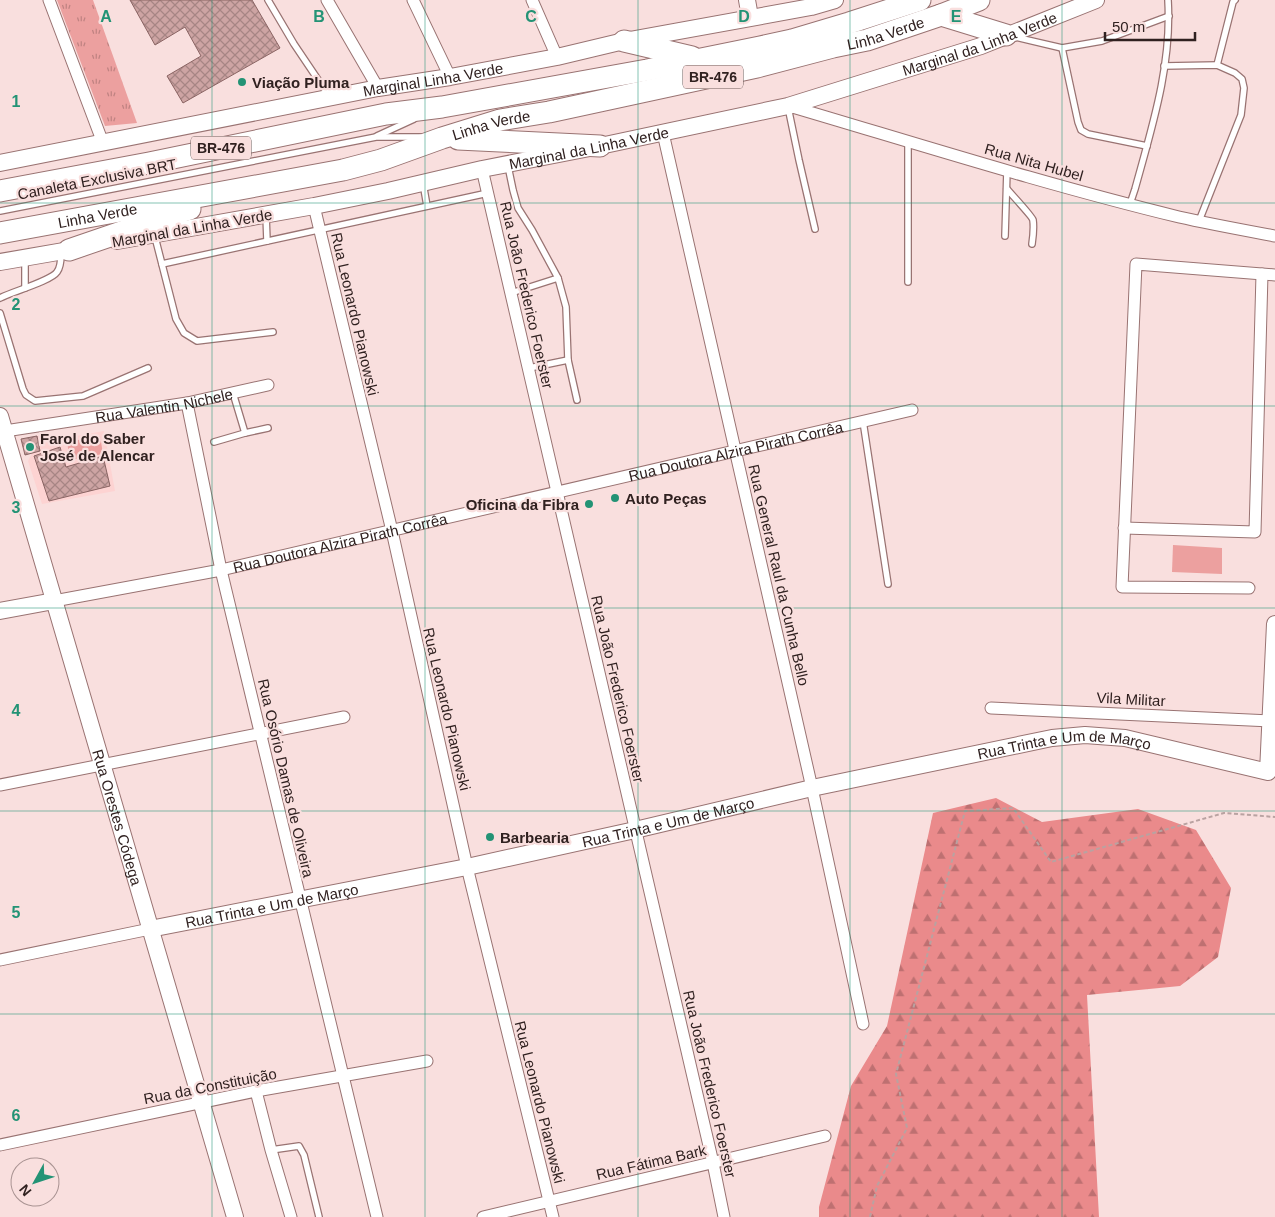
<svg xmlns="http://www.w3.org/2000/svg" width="1275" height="1217" font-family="Arial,sans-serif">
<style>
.built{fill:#fdd3d2}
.grass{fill:url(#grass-tufts)}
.forest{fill:url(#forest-firs)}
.pitch{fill:#eca09f}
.building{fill:url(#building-cross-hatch);stroke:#8a6463}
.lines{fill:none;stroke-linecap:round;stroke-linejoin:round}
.lane-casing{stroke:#997372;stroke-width:8}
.street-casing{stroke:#997372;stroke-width:13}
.secondary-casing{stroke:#997372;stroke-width:18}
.highway-casing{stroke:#997372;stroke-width:23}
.path{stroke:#b9a2a1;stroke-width:2;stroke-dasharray:4 2.5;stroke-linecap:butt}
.lane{stroke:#fff;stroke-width:5.5}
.street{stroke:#fff;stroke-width:11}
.secondary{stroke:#fff;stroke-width:16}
.highway{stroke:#fff;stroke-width:21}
.grid{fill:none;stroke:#239375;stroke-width:1;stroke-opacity:0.55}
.poi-dot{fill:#239375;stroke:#f9dfde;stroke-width:2}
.labels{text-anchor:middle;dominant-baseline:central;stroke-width:4.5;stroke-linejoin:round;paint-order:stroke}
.shield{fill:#f9dfde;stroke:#6c5a59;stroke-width:1}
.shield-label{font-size:14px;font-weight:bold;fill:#302120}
.street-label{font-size:15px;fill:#302120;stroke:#f9dfde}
.poi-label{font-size:15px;font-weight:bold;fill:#302120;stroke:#f9dfde;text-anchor:start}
.grid-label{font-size:16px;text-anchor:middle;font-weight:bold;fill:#239375;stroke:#f9dfde;stroke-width:4.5;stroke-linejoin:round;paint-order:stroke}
</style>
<defs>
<pattern id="grass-tufts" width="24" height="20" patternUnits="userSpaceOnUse" patternTransform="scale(1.25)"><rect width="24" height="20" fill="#eca09f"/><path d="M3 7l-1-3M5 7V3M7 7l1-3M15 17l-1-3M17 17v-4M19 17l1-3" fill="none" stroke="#c08281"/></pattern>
<pattern id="forest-firs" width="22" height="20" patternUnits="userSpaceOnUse" patternTransform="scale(1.25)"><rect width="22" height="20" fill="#ea8a8b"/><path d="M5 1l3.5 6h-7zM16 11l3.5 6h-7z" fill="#be7071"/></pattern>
<pattern id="building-cross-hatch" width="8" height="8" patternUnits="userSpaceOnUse" patternTransform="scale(1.25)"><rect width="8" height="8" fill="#cda4a3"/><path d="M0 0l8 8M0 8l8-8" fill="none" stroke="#a78584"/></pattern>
</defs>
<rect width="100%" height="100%" fill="#f9dfde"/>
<!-- built -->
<polygon class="built" points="104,431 115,491 42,504 28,461 32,453 36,449 38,442 37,436 42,434 49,441"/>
<!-- grass -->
<polygon class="grass" points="57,0 93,0 137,123 105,126"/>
<!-- forest -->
<polygon class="forest" points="996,798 1042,822 1138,809 1196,830 1231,888 1218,957 1180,986 1087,995 1099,1217 819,1217 819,1207 851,1086 887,1026 933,813"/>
<!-- pitch -->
<g class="pitch">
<polygon points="100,436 103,454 70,460 67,442"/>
<polygon points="1173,545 1222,548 1222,574 1172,572"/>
</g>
<!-- building -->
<g class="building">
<polygon points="130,0 252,0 280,48 183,103 167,76 201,56 185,27 155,45"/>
<polygon points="37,436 40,451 25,455 21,439"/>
<polygon points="60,447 66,467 103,456 110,486 49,501 34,456"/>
</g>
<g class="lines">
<!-- lane casing -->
<g class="lane-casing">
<g id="lane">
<polyline points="268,0 294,44 329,96"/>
<polyline points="1015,37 1062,48 1102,41 1169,16"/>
<polyline points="1062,48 1078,122 1081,130 1088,134 1147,146"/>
<polyline points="1217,65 1233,2 1235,0"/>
<polyline points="1164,66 1217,65 1235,73 1242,79 1244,88 1241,115 1199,221"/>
<polyline points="788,107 799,160 815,229"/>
<polyline points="377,136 414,119"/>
<polyline points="908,141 908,282"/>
<polyline points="508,166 513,190 518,208 532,230 558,278 566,307 568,360 577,400"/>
<polyline points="423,183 427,206"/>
<path d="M1007,189C1011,194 1032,216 1033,220C1034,227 1033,237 1032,244"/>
<path d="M1130,204L1135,189C1152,127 1172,65 1168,0"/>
<polyline points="0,211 376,137 420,137"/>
<polyline points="266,215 267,241"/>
<polyline points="1005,236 1007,170"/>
<polyline points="155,237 176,319 184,333 197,341 273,332"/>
<polyline points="162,264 488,193"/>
<polyline points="25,288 25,261"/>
<polyline points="511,293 558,278"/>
<path d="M0,298C11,292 51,281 57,272C61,267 61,259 61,253"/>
<polyline points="0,313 23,389 26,395 35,401 83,396 148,368"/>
<polyline points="529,368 568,360"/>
<polyline points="233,393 245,433"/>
<polyline points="863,421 888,584"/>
<polyline points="214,442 245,433 268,428"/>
<polyline points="271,1150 299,1146 304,1155 319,1217"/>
</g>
</g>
<!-- street casing -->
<g class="street-casing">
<g id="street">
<polyline points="49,0 103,143"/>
<polyline points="327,0 378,88"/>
<polyline points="413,0 450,77"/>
<polyline points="532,0 557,57"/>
<path d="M789,106C918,144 1047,185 1179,217C1210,224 1243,230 1275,236"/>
<polyline points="663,133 812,788 863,1024"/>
<polyline points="482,169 713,1163 724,1217"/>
<polyline points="314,206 392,531 467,867 553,1217"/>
<polyline points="187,403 221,570 377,1217"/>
<path id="s1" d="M5,431L187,403L268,385"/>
<polyline points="1124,528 1255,532 1262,274"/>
<polyline points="1249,588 1122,587 1136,264 1275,275"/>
<path id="s2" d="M54,601L221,570L912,410"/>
<polyline points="991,708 1271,721"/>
<polyline points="0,785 344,717"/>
<polyline points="0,960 150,929"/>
<polyline points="256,1091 271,1150 291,1217"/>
<polyline points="0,1145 256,1091 427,1061"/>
<polyline points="483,1217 825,1136"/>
</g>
</g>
<!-- secondary casing -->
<g class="secondary-casing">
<g id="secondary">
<polyline points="747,0 750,17"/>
<path id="s3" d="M0,163L378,88L450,77L557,57L624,41L811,7L835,0"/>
<path id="s4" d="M117,241L314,206L388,191L482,169L600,146L788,106L981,46L1096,0"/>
<polyline points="0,262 81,248"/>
<path id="s5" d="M0,416L235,1217"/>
<polyline points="0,611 54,601"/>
<path id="s6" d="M150,929L467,867L635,830L812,788L1052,738L1085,735L1125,738L1268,772L1275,624"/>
</g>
</g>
<!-- highway casing -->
<g class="highway-casing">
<g id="highway">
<polyline points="941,15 1006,35"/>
<polyline points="624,41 692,57"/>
<polyline points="458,139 600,146"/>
<polyline points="0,191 149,163 386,114 442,107 647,70 760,47 792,40 849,23 920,0"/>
<path id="s7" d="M0,233L343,170L381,160L442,138L500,120L549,112L757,67L833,47L867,40L941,15L979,0"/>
<polyline points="69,250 180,212 190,209"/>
</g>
</g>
<!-- path -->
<polyline class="path" points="870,1217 877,1186 907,1128 896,1074 965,811 1013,808 1051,862 1224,813 1275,817"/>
<!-- lane -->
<use href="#lane" class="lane"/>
<!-- street -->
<use href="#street" class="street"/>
<!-- secondary -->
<use href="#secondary" class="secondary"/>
<!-- highway -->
<use href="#highway" class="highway"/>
</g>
<!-- grid -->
<path class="grid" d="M212,0V1217M425,0V1217M638,0V1217M850,0V1217M1062,0V1217M0,203H1275M0,406H1275M0,608H1275M0,811H1275M0,1014H1275"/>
<!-- markers -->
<g class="poi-dot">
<circle cx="242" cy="82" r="5"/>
<circle cx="30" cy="447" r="5"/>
<circle cx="615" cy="498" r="5"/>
<circle cx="589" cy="504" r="5"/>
<circle cx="490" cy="837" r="5"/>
</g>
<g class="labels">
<!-- shield labels -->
<g class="shield">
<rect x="683" y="65.5" width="60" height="23" rx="4"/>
<rect x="191" y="136.5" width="60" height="23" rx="4"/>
</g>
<g class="shield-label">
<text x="713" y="77">BR-476</text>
<text x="221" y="148">BR-476</text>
</g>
<!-- street labels -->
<g class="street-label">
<text stroke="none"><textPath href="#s7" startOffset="909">Linha Verde</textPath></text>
<text stroke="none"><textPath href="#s4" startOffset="886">Marginal da Linha Verde</textPath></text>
<text stroke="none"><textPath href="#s3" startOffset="441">Marginal Linha Verde</textPath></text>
<text stroke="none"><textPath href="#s7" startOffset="504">Linha Verde</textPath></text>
<text stroke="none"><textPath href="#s4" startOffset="481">Marginal da Linha Verde</textPath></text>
<text transform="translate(1034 162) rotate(16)">Rua Nita Hubel</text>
<text transform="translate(97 179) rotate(-11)">Canaleta Exclusiva BRT</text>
<text stroke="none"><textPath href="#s7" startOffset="99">Linha Verde</textPath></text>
<text transform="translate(192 228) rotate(-10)">Marginal da Linha Verde</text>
<text transform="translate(527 295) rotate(77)">Rua João Frederico Foerster</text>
<text transform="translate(355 314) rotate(77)">Rua Leonardo Pianowski</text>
<text stroke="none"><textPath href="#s1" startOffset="161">Rua Valentin Nichele</textPath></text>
<text stroke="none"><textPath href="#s2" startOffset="698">Rua Doutora Alzira Pirath Corrêa</textPath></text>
<text stroke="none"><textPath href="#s2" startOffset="292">Rua Doutora Alzira Pirath Corrêa</textPath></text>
<text transform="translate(779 575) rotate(77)">Rua General Raul da Cunha Bello</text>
<text transform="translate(618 689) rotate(77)">Rua João Frederico Foerster</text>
<text transform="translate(1131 699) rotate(3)">Vila Militar</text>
<text transform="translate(447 709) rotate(77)">Rua Leonardo Pianowski</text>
<text stroke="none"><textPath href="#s6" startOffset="934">Rua Trinta e Um de Março</textPath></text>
<text transform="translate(286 778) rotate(77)">Rua Osório Damas de Oliveira</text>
<text stroke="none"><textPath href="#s5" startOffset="418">Rua Orestes Códega</textPath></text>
<text stroke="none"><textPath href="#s6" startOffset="529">Rua Trinta e Um de Março</textPath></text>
<text stroke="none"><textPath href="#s6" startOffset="124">Rua Trinta e Um de Março</textPath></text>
<text transform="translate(710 1084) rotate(77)">Rua João Frederico Foerster</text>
<text transform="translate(210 1086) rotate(-11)">Rua da Constituição</text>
<text transform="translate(540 1102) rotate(76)">Rua Leonardo Pianowski</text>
<text transform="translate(651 1162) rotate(-13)">Rua Fátima Bark</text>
</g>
<!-- poi labels -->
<g class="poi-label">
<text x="252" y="82">Viação Pluma</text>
<text x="40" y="438">Farol do Saber<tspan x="40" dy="17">José de Alencar</tspan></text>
<text x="625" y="498">Auto Peças</text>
<text x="579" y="504" text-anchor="end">Oficina da Fibra</text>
<text x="500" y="837">Barbearia</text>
</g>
</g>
<g class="grid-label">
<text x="106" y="22">A</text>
<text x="319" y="22">B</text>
<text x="531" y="22">C</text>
<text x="744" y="22">D</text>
<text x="956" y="22">E</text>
<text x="16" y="107">1</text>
<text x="16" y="310">2</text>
<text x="16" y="513">3</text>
<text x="16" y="716">4</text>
<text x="16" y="918">5</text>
<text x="16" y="1121">6</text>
</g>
<!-- north arrow -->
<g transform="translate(35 1182) rotate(230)"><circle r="24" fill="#f9dfde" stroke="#a99392"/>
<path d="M0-4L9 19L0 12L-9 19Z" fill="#239375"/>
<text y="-8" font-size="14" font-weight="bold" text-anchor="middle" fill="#302120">N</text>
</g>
<!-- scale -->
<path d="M1105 32v8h90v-8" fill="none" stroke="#302120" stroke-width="2.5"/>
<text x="1112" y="32" font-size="15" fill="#302120" stroke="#f9dfde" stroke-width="4" paint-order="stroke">50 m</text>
</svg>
